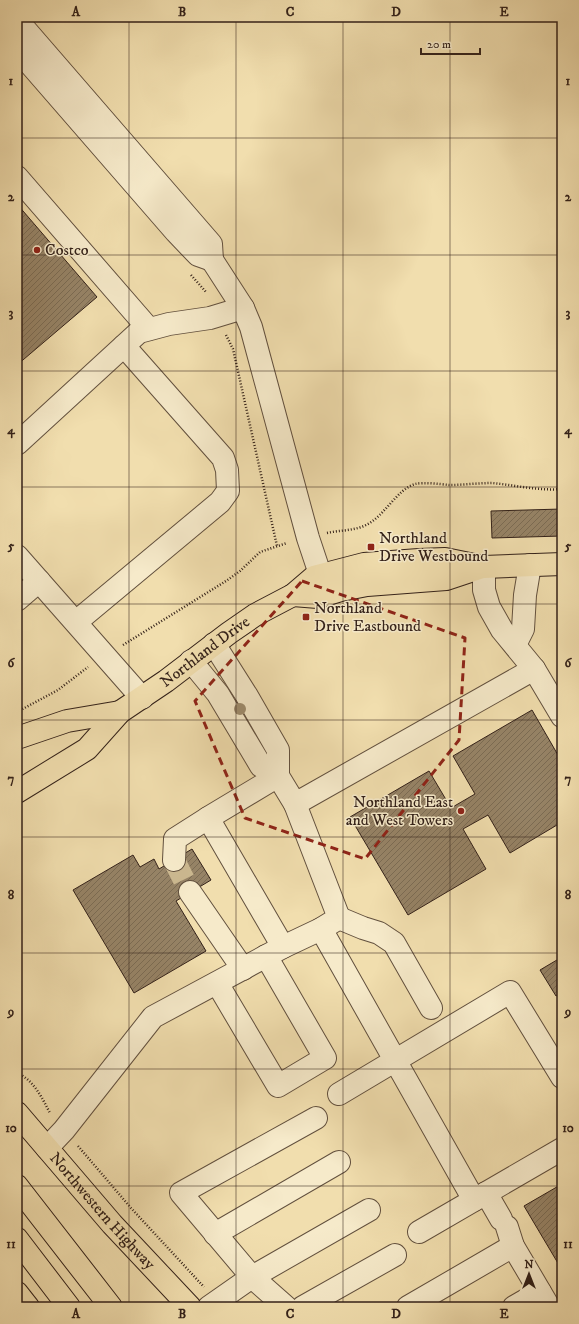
<svg xmlns="http://www.w3.org/2000/svg" width="579" height="1324" font-family="'IM FELL DW Pica',serif">
<style>
.building{fill:url(#building-hatch);stroke:#332119}
.lines{fill:none;stroke-linecap:round;stroke-linejoin:round}
.minor-tunnel{stroke:#cbb890;stroke-width:22;stroke-dasharray:22 11;stroke-linecap:butt}
.minor-casing{stroke:#62503e;stroke-width:24}
.major-casing{stroke:#332119;stroke-width:24}
.highway-casing{stroke:#332119;stroke-width:24}
.path{stroke:#332119;stroke-width:2.5;stroke-dasharray:1 2;stroke-linecap:butt}
.minor{stroke:#f6eaca;stroke-width:22}
.major{stroke:#f1deae;stroke-width:22}
.highway{stroke:#f1deae;stroke-width:22}
.tree{fill:#9e8c6d}
.marked{fill:none;stroke:#8f2418;stroke-width:3;stroke-dasharray:8 5;stroke-linejoin:round}
.grid{fill:none;stroke:#332119;stroke-width:1;stroke-opacity:0.55}
.poi-dot{fill:#8f2418;stroke:#f6eaca;stroke-width:1.5}
.labels{text-anchor:middle;dominant-baseline:central;stroke-width:3;stroke-linejoin:round;paint-order:stroke}
.poi-label{font-size:16px;fill:#332119;stroke:#f6eaca;text-anchor:start}
.street-label{font-size:16px;fill:#332119;stroke:#f6eaca}
.neatline{fill:none;stroke:#332119;stroke-width:1.5}
.grid-label{font-size:13px;text-anchor:middle;font-weight:bold;fill:#332119}
</style>
<defs>
<pattern id="building-hatch" width="6" height="6" patternUnits="userSpaceOnUse"><rect width="6" height="6" fill="#968366"/><path d="M-1 1l2-2M0 6l6-6M5 7l2-2" fill="none" stroke="#7b6b53"/></pattern>
</defs>
<rect width="100%" height="100%" fill="#f1deae"/>
<filter id="stains"><feTurbulence type="fractalNoise" baseFrequency=".005" numOctaves="4"/><feColorMatrix values="0 0 0 0 .2 0 0 0 0 .09 0 0 0 0 .02 0 0 0 .5 -.17"/></filter>
<radialGradient id="worn" r=".72"><stop offset=".6" stop-color="#630" stop-opacity="0"/><stop offset="1" stop-color="#630" stop-opacity=".3"/></radialGradient>
<!-- building -->
<g class="building">
<polygon points="17,204 97,297 17,365"/>
<polygon points="562,509 562,536 492,538 491,511"/>
<polygon points="532,710 562,762 562,822 510,853 488,815 463,829 486,869 408,915 350,817 429,771 451,808 475,794 453,756"/>
<polygon points="192,849 211,880 176,901 206,951 134,993 73,890 133,855 140,867 154,859 159,869"/>
<polygon points="562,957 562,993 556,996 540,970"/>
<polygon points="562,1184 562,1270 524,1206"/>
</g>
<g class="lines">
<!-- minor-tunnel -->
<polyline class="minor-tunnel" points="174,860 190,892"/>
<!-- minor casing -->
<g class="minor-casing">
<g id="minor">
<polyline points="17,20 211,244 212,260 198,255 176,232 17,49"/>
<polyline points="17,177 149,329"/>
<polyline points="212,260 243,308 251,327 308,538 320,574"/>
<polyline points="17,444 139,332 169,324 210,318 243,308"/>
<polyline points="17,556 142,698"/>
<polyline points="17,600 39,581"/>
<polyline points="76,622 220,502 228,491 227,470 223,458 124,346"/>
<polyline points="214,644 247,696 278,750 278,776 295,804 534,669 502,630 489,607 484,590 484,567"/>
<polyline points="515,645 523,629 525,595 530,565"/>
<polyline points="191,661 218,694 261,766 278,776"/>
<polyline points="534,669 562,716"/>
<polyline points="278,776 208,818 283,947"/>
<polyline points="174,860 175,839 208,818"/>
<polyline points="190,892 243,969"/>
<polyline points="339,918 363,928 379,933 394,943 431,1008"/>
<polyline points="321,929 474,1200"/>
<polyline points="217,983 278,1086 325,1058 266,956"/>
<polyline points="339,1094 510,992 562,1077"/>
<polyline points="47,1148 64,1130 153,1017 283,947 321,929 339,918 295,804"/>
<polyline points="486,1193 501,1219"/>
<polyline points="507,1227 513,1246 549,1307"/>
<polyline points="419,1232 562,1149"/>
<polyline points="215,1234 339,1162"/>
<polyline points="209,1307 252,1277 369,1210"/>
<polyline points="286,1307 252,1277 181,1193 316,1118"/>
<polyline points="303,1307 395,1255"/>
<polyline points="408,1307 513,1246"/>
<polyline points="514,1307 540,1292"/>
</g>
</g>
<!-- major casing -->
<g class="major-casing">
<g id="major">
<polyline points="293,595 318,597 341,590 367,585 446,579 482,567"/>
<polyline points="17,738 67,721 120,712"/>
<path id="s1" d="M17,792L87,749L120,712L166,681L229,633L255,615L293,595L314,577L364,564L419,560L445,559L484,567L562,564"/>
<path id="s2" d="M17,1113L112,1224L190,1307"/>
</g>
</g>
<!-- highway casing -->
<g class="highway-casing">
<g id="highway">
<polyline points="17,1186 111,1307"/>
<polyline points="17,1239 69,1307"/>
<polyline points="17,1293 28,1307"/>
</g>
</g>
<!-- path -->
<g class="path">
<polyline points="191,275 206,292"/>
<polyline points="226,335 233,349 277,546"/>
<path d="M327,533C340,530 354,531 366,525C385,516 396,490 415,484C424,482 440,484 449,485C463,485 478,483 492,483C515,485 538,491 562,489"/>
<polyline points="123,645 226,581 240,571 260,552 287,543"/>
<polyline points="17,712 58,690 88,667"/>
<path d="M17,1073C34,1080 42,1098 50,1113"/>
<polyline points="78,1146 131,1208 204,1287"/>
</g>
<!-- minor -->
<use href="#minor" class="minor"/>
<!-- major -->
<use href="#major" class="major"/>
<!-- highway -->
<use href="#highway" class="highway"/>
</g>
<!-- trees -->
<circle class="tree" cx="240" cy="709" r="6"/>
<!-- marked area -->
<path class="marked" d="M302,581L465,638L459,740L365,859L245,818L195,701Z"/>
<!-- grid -->
<path class="grid" d="M129,17V1307M236,17V1307M343,17V1307M450,17V1307M17,138H562M17,255H562M17,371H562M17,487H562M17,604H562M17,720H562M17,837H562M17,953H562M17,1069H562M17,1186H562"/>
<!-- markers -->
<g class="poi-dot">
<circle cx="37" cy="250" r="4"/>
<rect x="367" y="543" width="8" height="8" rx="2"/>
<rect x="302" y="613" width="8" height="8" rx="2"/>
<circle cx="461" cy="811" r="4"/>
</g>
<g class="labels">
<!-- poi labels -->
<g class="poi-label">
<text x="45" y="250">Costco</text>
<text x="379" y="538">Northland<tspan x="379" dy="18">Drive Westbound</tspan></text>
<text x="314" y="608">Northland<tspan x="314" dy="18">Drive Eastbound</tspan></text>
<text x="453" y="802" text-anchor="end">Northland East<tspan x="453" dy="18">and West Towers</tspan></text>
</g>
<!-- street labels -->
<g class="street-label">
<text stroke="none"><textPath href="#s1" startOffset="236">Northland Drive</textPath></text>
<text stroke="none"><textPath href="#s2" startOffset="130">Northwestern Highway</textPath></text>
</g>
</g>
<!-- margin -->
<rect width="579" height="1324" fill="none" stroke="#f1deae" stroke-width="44"/>
<!-- north arrow -->
<g transform="translate(529 1274)" stroke="#f6eaca" stroke-width="3" paint-order="stroke">
<path d="M0-3L7 15L0 10L-7 15Z" fill="#332119"/>
<text y="-6" font-size="11" font-weight="bold" text-anchor="middle" fill="#332119">N</text>
</g>
<!-- scale -->
<path d="M421 48v6h59v-6" fill="none" stroke="#332119" stroke-width="2"/>
<text x="427" y="48" font-size="12" fill="#332119" stroke="#f6eaca" stroke-width="3" paint-order="stroke">20 m</text>
<rect x="22" y="22" width="535" height="1280" class="neatline"/>
<g class="grid-label">
<text x="76" y="16">A</text>
<text x="182" y="16">B</text>
<text x="290" y="16">C</text>
<text x="396" y="16">D</text>
<text x="504" y="16">E</text>
<text x="11" y="85">1</text>
<text x="568" y="85">1</text>
<text x="11" y="201">2</text>
<text x="568" y="201">2</text>
<text x="11" y="317">3</text>
<text x="568" y="317">3</text>
<text x="11" y="434">4</text>
<text x="568" y="434">4</text>
<text x="11" y="550">5</text>
<text x="568" y="550">5</text>
<text x="11" y="667">6</text>
<text x="568" y="667">6</text>
<text x="11" y="783">7</text>
<text x="568" y="783">7</text>
<text x="11" y="899">8</text>
<text x="568" y="899">8</text>
<text x="11" y="1016">9</text>
<text x="568" y="1016">9</text>
<text x="11" y="1132">10</text>
<text x="568" y="1132">10</text>
<text x="11" y="1248">11</text>
<text x="568" y="1248">11</text>
<text x="76" y="1318">A</text>
<text x="182" y="1318">B</text>
<text x="290" y="1318">C</text>
<text x="396" y="1318">D</text>
<text x="504" y="1318">E</text>
</g>
<rect width="100%" height="100%" filter="url(#stains)"/>
<rect width="100%" height="100%" fill="url(#worn)"/>
</svg>
